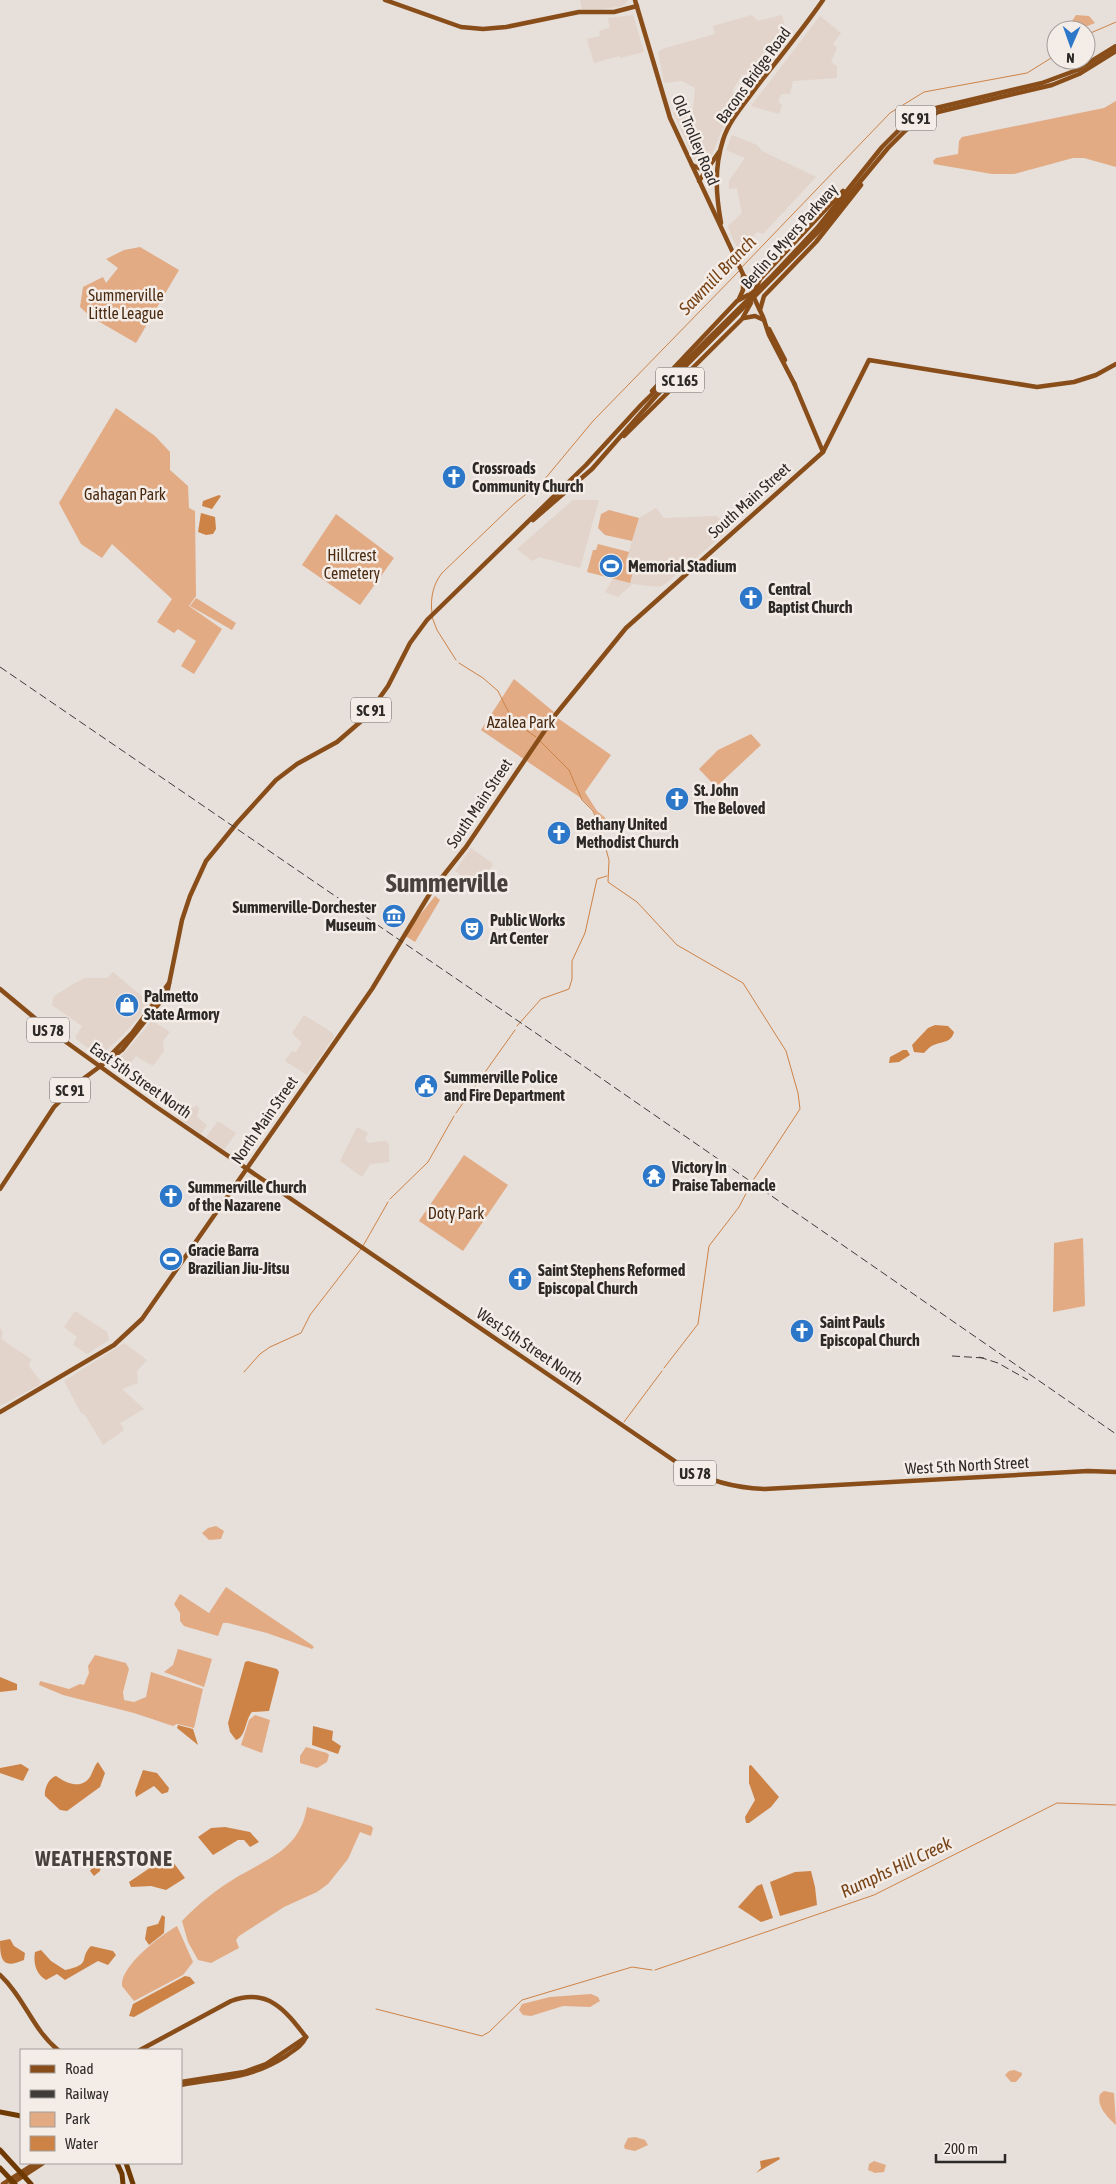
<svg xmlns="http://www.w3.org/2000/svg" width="1116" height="2184" font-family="'Asap Condensed',sans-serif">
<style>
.built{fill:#e2d4ca}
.green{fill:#e2ab84}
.water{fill:#ce8346}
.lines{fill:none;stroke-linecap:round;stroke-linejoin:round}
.stream{stroke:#ce8346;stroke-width:1}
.major{stroke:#884d18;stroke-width:4.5}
.highway{stroke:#6f3902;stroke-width:5}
.rail{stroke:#3f3c39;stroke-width:1;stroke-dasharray:8 4;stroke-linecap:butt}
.labels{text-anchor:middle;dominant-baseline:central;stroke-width:5;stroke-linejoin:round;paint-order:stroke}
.shield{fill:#f4ece7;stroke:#686461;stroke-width:1}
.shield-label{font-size:15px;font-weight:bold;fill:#2c2927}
.street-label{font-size:16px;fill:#2c2927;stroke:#f4ece7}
.park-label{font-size:16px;fill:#4a2b11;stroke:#f4ece7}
.poi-label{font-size:16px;font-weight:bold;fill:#2c2927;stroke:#f4ece7;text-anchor:start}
.water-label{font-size:18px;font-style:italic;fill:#774418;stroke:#f4ece7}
.district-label{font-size:21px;font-weight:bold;letter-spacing:1px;fill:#48423e;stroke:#f4ece7}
.town-label{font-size:26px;font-weight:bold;fill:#48423e;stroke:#f4ece7}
</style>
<rect width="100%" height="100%" fill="#e6dfda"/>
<!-- built -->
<g class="built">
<polygon points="580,0 628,0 626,4 619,7 599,9 582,9"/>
<polygon points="633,15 644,52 620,58 619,56 594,63 587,39 600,36 599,31 610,28 608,18"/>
<polygon points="752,15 758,21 782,15 786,31 789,31 788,42 759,80 748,73 742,75 732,91 743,99 730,119 726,120 709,162 696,162 673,112 693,108 695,88 682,81 664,83 658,52 662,49 715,34 713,26"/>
<polygon points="820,16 841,33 833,44 837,48 831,62 837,66 837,78 793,81 790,94 781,94 778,102 782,105 779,114 751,106"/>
<polygon points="732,135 757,145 762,151 816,177 763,234 757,232 753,236 757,243 743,257 733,240 728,226 742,213 737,188 729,189 729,181 745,158 726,150"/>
<polygon points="573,500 599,500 580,568 539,557 532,561 517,549"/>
<polygon points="656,508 664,518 717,516 730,529 665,584 659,587 632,584 618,597 605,592 613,579 630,583 627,558 639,518"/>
<polygon points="471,848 493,864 477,887 455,871"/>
<polygon points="113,972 151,1004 122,1036 102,1054 97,1055 75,1038 82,1026 52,1005 54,996 75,983 85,978 107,978"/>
<polygon points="304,1015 333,1033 334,1037 307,1075 285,1061 292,1051 296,1052 302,1043 292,1033"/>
<polygon points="152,1021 170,1032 163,1041 164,1051 153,1066 136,1056 121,1075 112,1067"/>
<polygon points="187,1104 194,1108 196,1105 199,1108 197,1117 207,1125 201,1134 177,1117"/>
<polygon points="218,1121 236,1133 224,1150 206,1137"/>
<polygon points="357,1127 368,1133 365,1139 368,1143 385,1141 389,1144 389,1162 370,1164 362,1177 340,1161"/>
<polygon points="75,1311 107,1332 109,1340 87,1354 73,1345 77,1337 64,1327"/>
<polygon points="0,1328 3,1333 1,1339 31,1359 29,1366 41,1382 39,1385 0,1406"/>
<polygon points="124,1343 147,1360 137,1371 138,1383 122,1389 144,1409 120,1423 124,1430 103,1445 85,1415 81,1413 64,1381"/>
</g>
<!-- green -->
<g class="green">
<polygon points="1076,15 1089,16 1095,23 1080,29 1072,21"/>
<polygon points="1116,101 1116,167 1084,158 1073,158 1014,174 992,174 934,164 933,161 936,158 958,154 959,141 962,137 1104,108"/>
<polygon points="140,247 179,270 136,343 91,317 80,307 83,287 103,277 106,283 118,268 106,259 124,250"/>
<polygon points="116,408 155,436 170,452 170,470 188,486 189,508 195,511 196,596 189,606 222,629 194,674 181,666 196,641 178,629 174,633 157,622 172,599 112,544 102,558 81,544 59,503"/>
<polygon points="609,510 639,518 632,541 605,535 598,528 601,514"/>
<polygon points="336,514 394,558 360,605 302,565"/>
<polygon points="598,544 629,552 627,558 636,560 630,583 587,572 593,550 596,550"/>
<polygon points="196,598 236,623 232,630 190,606"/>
<polygon points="514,679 554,712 552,717 559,719 611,755 585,792 597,811 608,820 601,827 593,810 581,798 481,730"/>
<polygon points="751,734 761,745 716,787 699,769 718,750"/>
<polygon points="435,896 440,900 415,942 404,935"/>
<polygon points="464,1155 508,1185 463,1251 419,1221"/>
<polygon points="1083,1238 1085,1306 1053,1312 1054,1243"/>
<polygon points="216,1526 224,1531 221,1539 209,1540 202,1533 208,1528"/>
<polygon points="226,1587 312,1645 314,1647 312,1649 267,1633 228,1623 223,1623 218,1636 184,1626 180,1621 180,1613 174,1604 180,1594 209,1613"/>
<polygon points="178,1649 212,1659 204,1687 164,1672 173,1665"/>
<polygon points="95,1655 126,1663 129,1669 123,1692 124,1700 134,1702 146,1697 151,1672 203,1689 194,1728 177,1724 173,1726 134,1713 63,1695 39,1685 40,1681 69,1689 80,1684 84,1685 89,1673 88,1666"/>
<polygon points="255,1715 270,1720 262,1753 241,1745 249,1720"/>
<polygon points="306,1747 327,1753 329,1755 327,1762 317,1768 300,1763 300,1756"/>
<path d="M307,1807L371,1826L373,1828L371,1836L360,1832L348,1859L328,1884L317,1892L284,1907L239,1936L236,1940L239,1948L211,1963L198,1960L188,1942L182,1921C198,1904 217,1889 237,1877C269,1858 300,1849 307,1807Z"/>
<path d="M177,1926L193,1962L183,1975L134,2001L122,1986C119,1967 161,1935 177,1926Z"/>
<polygon points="591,1994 598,1997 600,2001 590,2007 563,2006 531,2016 523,2015 519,2010 522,2004 550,1997"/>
<polygon points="1014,2070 1022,2073 1022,2075 1016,2082 1011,2082 1005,2075 1009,2071"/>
<path d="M1104,2091L1114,2093L1116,2125C1108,2118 1096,2106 1100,2094Z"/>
<polygon points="635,2137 645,2140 648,2145 635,2151 625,2149 624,2146 628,2138"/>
<polygon points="874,2161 886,2165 884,2172 875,2173 868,2170 869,2164"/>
</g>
<!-- water -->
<g class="water">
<polygon points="219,495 221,496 212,509 202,506 203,501"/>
<polygon points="201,513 215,517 216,529 213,534 206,535 198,532"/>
<path d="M935,1025L948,1026L954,1032C951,1043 943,1041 934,1045C930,1046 927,1050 924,1053L914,1052L912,1045L928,1028Z"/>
<polygon points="903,1050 907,1050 910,1055 899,1062 889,1063 890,1057"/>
<path d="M248,1661L277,1669L279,1672L269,1711L252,1712C245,1720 246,1737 236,1740L230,1732L228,1723L245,1662Z"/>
<polygon points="0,1677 17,1684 17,1690 0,1692"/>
<polygon points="178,1725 193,1729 198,1745 177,1728"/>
<polygon points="313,1726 333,1731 332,1740 341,1746 338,1754 312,1745"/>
<path d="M98,1762L105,1773L100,1787L67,1811L60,1810L45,1796C44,1788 49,1778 56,1776C66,1783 81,1790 90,1777C93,1772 94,1766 98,1762Z"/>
<polygon points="21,1764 29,1769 23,1781 0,1773 0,1768"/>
<polygon points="751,1765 779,1797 771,1807 749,1823 746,1823 745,1817 755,1800 749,1783 749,1766"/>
<polygon points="143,1770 157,1773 169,1788 168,1792 162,1794 154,1786 136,1797 135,1792"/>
<polygon points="225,1827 250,1832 259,1842 250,1847 244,1840 238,1840 213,1855 198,1837 211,1828"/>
<polygon points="93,1856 101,1865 100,1871 94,1876 90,1871 94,1865"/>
<polygon points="166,1857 170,1858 185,1878 166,1890 151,1886 131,1887 129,1882"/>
<polygon points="811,1871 815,1887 817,1905 780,1916 770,1882 795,1872"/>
<polygon points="762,1884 773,1918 761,1922 738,1907 757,1886"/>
<polygon points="162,1915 165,1917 164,1933 149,1945 145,1939 147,1927 158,1924"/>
<path d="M10,1939L14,1946L25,1953L24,1960C3,1969 0,1961 0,1941Z"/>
<path d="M91,1946L113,1951L116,1955L108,1965L98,1961L65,1980L57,1974L46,1980C36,1974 33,1963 35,1952L41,1950L51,1961L65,1970C93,1964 78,1959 91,1946Z"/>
<polygon points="185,1976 190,1977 195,1983 134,2017 129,2016 133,2004"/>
<polygon points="779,2157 780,2159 756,2173 761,2168 760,2161"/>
</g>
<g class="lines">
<!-- stream -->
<g class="stream">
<polyline points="1086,35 1116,22"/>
<polyline points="742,267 890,113 924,92 1027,73 1056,55"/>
<path d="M432,613C430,599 433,584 442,573L515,503L544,480L593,421L740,270"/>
<polyline points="432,617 437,630 456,660"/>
<polyline points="459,663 483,678 498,691 513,721 536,737"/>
<polyline points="540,741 569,770 582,800 593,811 600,828 609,860 608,882 637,902 677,945 743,983 786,1051 798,1093 800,1109 752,1182"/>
<polyline points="517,1026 541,999 569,989 572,979 572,961 585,933 597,879 607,876"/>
<polyline points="456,1113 515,1030"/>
<polyline points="390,1199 428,1162 454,1116"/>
<polyline points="363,1246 388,1202"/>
<polyline points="664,1368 698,1324 709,1246 739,1207 751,1184"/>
<polyline points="244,1372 260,1354 270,1347 301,1333 310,1315 361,1249"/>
<polyline points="624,1422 662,1371"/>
<polyline points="655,1970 874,1895 1057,1803 1116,1805"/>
<polyline points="376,2009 482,2036 489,2032 522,2000 632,1967 652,1970"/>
</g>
<!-- major -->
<g class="major">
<polyline points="385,0 461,27 483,29 506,27 579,12 614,12 637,6"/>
<polyline points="635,0 670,118 763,317 769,335 795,385"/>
<polyline points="692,165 701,169 709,166"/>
<polyline points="699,181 719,152"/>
<path d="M721,223C716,195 714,168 723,140C729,120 746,102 758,85C780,57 803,29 823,0"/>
<polyline points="743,276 751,280 760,279 843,191"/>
<polyline points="754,293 760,279"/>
<polyline points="739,299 743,290 743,277"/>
<polyline points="760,310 764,296 816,242 861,185"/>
<polyline points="744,318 755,316 764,320"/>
<polyline points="769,329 785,360"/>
<polyline points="794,383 823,452"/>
<polyline points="652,391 737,301 748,295 754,297"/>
<polyline points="624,436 742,319 751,303"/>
<polyline points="533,520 592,469 656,396 820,230 888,148 906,130 938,112 1052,85 1079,74 1116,51"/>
<path d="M0,989L48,1029L155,1106L682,1466C708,1481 735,1488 765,1489L1088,1471L1116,1472"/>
<polyline points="100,1066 132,1033 169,983"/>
<polyline points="0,1189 54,1107 83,1079 122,1050 161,1001 168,989 182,920 190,896 206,861 237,823 276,780 297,764 337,742 366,717 388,686 410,643 427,620 586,465 641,405 772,276 818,227 882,147 903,126 936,108 1042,83 1077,70 1116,46"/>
<polyline points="0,1412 114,1345 142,1319 372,989 432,890 466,847 556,714 626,628 823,452 869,360 1037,387 1074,382 1096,375 1116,364"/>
<path d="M0,1975C24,1997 33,2030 58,2050"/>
<path d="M140,2050L231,2001C268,1987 286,2011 306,2037"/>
<polyline points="181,2082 244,2072 266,2064 306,2037"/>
<path d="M181,2085C223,2077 248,2080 286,2056C294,2050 302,2046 306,2037"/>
<polyline points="3,2184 36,2163"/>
<polyline points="11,2184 43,2163"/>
</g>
<!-- highway -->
<g class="highway">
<polyline points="0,2112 21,2116"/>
<polyline points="0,2150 31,2184"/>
<polyline points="117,2163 122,2174 123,2184"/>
<polyline points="126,2163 133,2184"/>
<polyline points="0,2168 15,2184"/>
</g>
<!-- rail -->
<g class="rail">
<polyline points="0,667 543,1038 1116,1434"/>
<polyline points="952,1356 984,1358"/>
<polyline points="979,1357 998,1363 1028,1380"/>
</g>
</g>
<!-- icons -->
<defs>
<g id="church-disc" transform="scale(1.25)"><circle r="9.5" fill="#2c77c7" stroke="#f4ece7"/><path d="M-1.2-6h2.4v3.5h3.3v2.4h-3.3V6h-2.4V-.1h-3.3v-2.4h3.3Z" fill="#fff"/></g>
<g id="stadium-disc" transform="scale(1.25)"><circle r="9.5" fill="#2c77c7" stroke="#f4ece7"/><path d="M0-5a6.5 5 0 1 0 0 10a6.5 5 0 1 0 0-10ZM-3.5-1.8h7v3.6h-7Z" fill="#fff"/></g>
<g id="museum-disc" transform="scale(1.25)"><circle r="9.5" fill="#2c77c7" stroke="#f4ece7"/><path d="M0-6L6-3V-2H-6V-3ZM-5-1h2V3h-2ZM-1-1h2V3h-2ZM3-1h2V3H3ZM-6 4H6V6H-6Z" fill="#fff"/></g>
<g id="theatre-disc" transform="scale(1.25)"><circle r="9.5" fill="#2c77c7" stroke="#f4ece7"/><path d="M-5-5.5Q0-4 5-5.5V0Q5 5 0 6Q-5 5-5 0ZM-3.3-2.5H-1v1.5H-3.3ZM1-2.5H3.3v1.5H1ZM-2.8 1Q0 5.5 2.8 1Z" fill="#fff"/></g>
<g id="shop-disc" transform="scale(1.25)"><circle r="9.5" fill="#2c77c7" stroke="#f4ece7"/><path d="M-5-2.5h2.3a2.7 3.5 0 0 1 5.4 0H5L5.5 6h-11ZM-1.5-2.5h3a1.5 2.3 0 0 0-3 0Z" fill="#fff"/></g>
<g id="civic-disc" transform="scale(1.25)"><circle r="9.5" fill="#2c77c7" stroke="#f4ece7"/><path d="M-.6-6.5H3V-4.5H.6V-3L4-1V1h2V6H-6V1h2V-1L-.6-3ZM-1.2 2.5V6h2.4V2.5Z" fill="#fff"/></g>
<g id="temple-disc" transform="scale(1.25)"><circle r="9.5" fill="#2c77c7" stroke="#f4ece7"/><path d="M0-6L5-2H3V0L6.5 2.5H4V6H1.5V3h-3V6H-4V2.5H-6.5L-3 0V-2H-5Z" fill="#fff"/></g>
</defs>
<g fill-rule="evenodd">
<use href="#church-disc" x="454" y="477"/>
<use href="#stadium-disc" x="611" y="566"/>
<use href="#church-disc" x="751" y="598"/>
<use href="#church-disc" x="677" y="799"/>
<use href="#church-disc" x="559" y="833"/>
<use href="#museum-disc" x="394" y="916"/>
<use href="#theatre-disc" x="472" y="929"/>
<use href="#shop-disc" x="127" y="1005"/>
<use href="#civic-disc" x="426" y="1086"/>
<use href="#temple-disc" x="654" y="1176"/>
<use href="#church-disc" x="171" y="1196"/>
<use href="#stadium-disc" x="171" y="1259"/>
<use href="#church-disc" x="520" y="1279"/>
<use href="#church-disc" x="802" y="1331"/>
</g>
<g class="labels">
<!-- shield labels -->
<g class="shield">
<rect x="896" y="105.5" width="40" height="25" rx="4"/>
<rect x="656" y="367.5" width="48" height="25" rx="4"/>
<rect x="351" y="697.5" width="40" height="25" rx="4"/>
<rect x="27" y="1017.5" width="42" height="25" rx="4"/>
<rect x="50" y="1077.5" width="40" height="25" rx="4"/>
<rect x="674" y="1460.5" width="42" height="25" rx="4"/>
</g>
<g class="shield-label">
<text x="916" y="118">SC 91</text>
<text x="680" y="380">SC 165</text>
<text x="371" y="710">SC 91</text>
<text x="48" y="1030">US 78</text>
<text x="70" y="1090">SC 91</text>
<text x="695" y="1473">US 78</text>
</g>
<!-- street labels -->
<g class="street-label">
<text transform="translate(753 75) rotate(-54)">Bacons Bridge Road</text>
<text transform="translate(696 140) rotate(67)">Old Trolley Road</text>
<text transform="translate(789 236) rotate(-48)">Berlin G Myers Parkway</text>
<text transform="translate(749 500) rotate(-42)">South Main Street</text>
<text transform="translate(479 803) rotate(-56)">South Main Street</text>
<text transform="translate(141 1080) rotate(35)">East 5th Street North</text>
<text transform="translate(264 1120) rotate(-55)">North Main Street</text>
<text transform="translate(530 1346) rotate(34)">West 5th Street North</text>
<text transform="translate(967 1465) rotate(-3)">West 5th North Street</text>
</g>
<!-- park labels -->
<g class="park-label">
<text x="126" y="295">Summerville<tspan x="126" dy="18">Little League</tspan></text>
<text x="125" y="494">Gahagan Park</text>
<text x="352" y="555">Hillcrest<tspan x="352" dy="18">Cemetery</tspan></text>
<text x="521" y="722">Azalea Park</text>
<text x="456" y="1213">Doty Park</text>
</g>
<!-- poi labels -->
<g class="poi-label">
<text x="472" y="468">Crossroads<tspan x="472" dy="18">Community Church</tspan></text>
<text x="628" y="566">Memorial Stadium</text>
<text x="768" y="589">Central<tspan x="768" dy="18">Baptist Church</tspan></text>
<text x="694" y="790">St. John<tspan x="694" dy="18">The Beloved</tspan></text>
<text x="576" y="824">Bethany United<tspan x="576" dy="18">Methodist Church</tspan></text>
<text x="376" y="907" text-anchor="end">Summerville-Dorchester<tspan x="376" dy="18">Museum</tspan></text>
<text x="490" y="920">Public Works<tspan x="490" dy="18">Art Center</tspan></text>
<text x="144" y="996">Palmetto<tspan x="144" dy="18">State Armory</tspan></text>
<text x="444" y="1077">Summerville Police<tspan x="444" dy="18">and Fire Department</tspan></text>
<text x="672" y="1167">Victory In<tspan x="672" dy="18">Praise Tabernacle</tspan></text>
<text x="188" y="1187">Summerville Church<tspan x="188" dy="18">of the Nazarene</tspan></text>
<text x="188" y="1250">Gracie Barra<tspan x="188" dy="18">Brazilian Jiu-Jitsu</tspan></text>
<text x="538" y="1270">Saint Stephens Reformed<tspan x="538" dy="18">Episcopal Church</tspan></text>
<text x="820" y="1322">Saint Pauls<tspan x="820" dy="18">Episcopal Church</tspan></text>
</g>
<!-- water labels -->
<g class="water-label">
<text transform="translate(717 275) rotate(-46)">Sawmill Branch</text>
<text transform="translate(896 1867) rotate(-25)">Rumphs Hill Creek</text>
</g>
<!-- district labels -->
<g class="district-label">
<text x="104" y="1858">WEATHERSTONE</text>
</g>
<!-- town labels -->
<g class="town-label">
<text x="447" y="883">Summerville</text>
</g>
</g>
<!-- legend -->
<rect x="20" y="2049" width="162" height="115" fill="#f4ece7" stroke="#a49e9a"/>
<rect x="30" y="2065" width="25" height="8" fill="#884d18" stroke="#a49e9a"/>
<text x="65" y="2074" font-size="15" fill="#2c2927">Road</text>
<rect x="30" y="2090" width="25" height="8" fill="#3f3c39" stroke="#a49e9a"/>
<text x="65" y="2099" font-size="15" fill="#2c2927">Railway</text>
<rect x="30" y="2112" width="25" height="15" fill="#e2ab84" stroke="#a49e9a"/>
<text x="65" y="2124" font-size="15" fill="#2c2927">Park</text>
<rect x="30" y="2136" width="25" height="15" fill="#ce8346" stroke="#a49e9a"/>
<text x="65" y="2149" font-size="15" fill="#2c2927">Water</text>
<!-- north arrow -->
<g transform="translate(1071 45) rotate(182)"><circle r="24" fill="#f4ece7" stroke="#a49e9a"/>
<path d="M0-4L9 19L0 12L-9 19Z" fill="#2c77c7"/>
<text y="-8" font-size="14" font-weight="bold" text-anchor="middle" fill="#2c2927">N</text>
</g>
<!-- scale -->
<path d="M936 2154v8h69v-8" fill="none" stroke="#2c2927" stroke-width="2.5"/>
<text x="944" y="2154" font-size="15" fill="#2c2927" stroke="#f4ece7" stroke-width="4" paint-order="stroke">200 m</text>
</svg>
